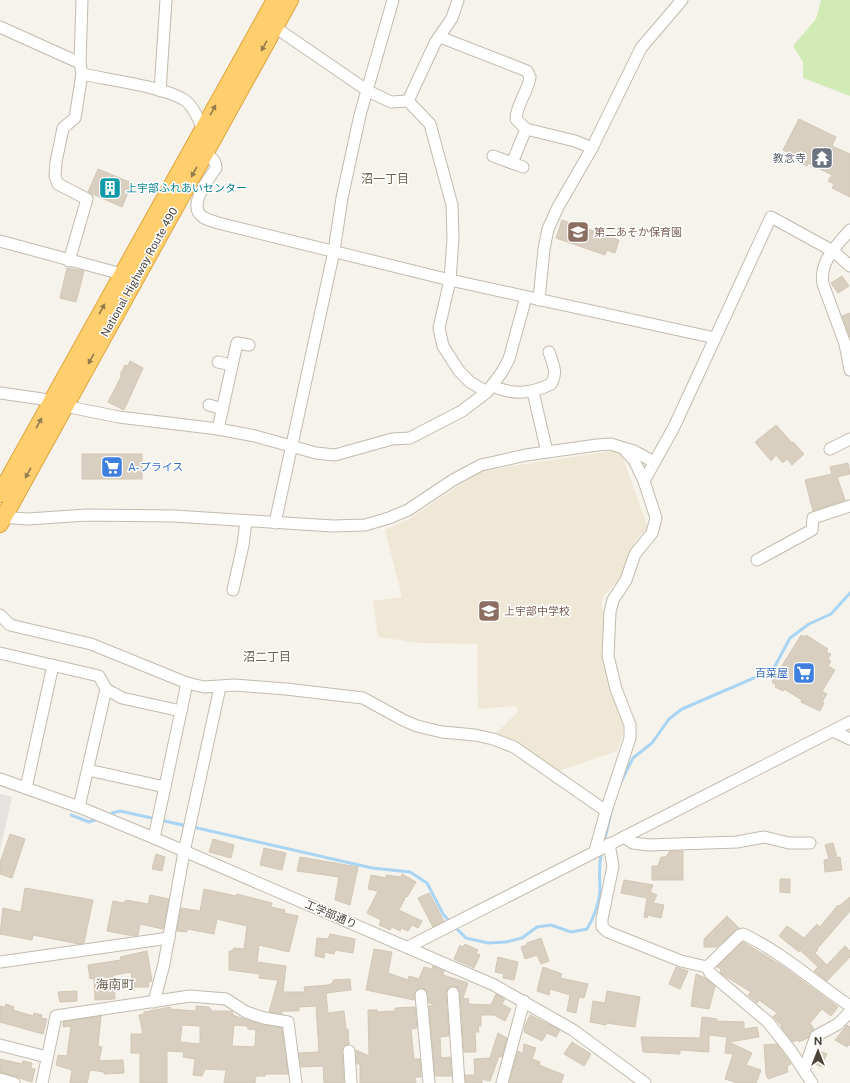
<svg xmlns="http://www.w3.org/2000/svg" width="850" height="1083" font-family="'Public Sans','Noto Sans JP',sans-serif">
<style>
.education{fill:#efe8d6}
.green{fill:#d2eab5}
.parking{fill:#e5e3e0}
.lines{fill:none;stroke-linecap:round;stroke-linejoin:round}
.stream{stroke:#a9d4f2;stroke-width:3}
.building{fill:#d8cfc1;stroke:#d3c7b4;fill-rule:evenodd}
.minor-casing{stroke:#c2bbae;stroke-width:13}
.highway-casing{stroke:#e0a43c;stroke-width:18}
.minor{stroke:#fff;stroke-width:11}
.highway{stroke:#ffcf6e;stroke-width:16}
.oneway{fill:#937c4e}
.labels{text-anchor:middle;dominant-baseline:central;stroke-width:3;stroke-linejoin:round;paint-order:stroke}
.worship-label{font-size:11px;fill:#5b616d;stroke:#fff;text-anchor:end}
.culture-label{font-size:11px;fill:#0d838f;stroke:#fff;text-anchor:start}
.education-label{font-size:11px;fill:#785e54;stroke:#fff;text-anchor:start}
.street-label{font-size:11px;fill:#4b4439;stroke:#fff}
.shop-label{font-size:11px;fill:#366cbe;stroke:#fff;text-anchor:start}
.neighbourhood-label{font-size:12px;fill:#6e6250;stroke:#fff}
.quarter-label{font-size:13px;fill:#6e6250;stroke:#fff}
</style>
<rect width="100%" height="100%" fill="#f6f3ec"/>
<!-- education -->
<polygon class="education" points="612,451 619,452 623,458 648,528 636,540 624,570 619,579 603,597 601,605 606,617 601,655 623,717 623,734 617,751 555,772 494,735 518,712 517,706 478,709 477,644 420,643 378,637 373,601 402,597 385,530 409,519 480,471"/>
<!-- green -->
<polygon class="green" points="821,0 850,0 850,96 803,78 803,62 793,46 816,19"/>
<!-- parking -->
<polygon class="parking" points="0,794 12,797 0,850"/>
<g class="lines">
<!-- stream -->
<g class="stream">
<polyline points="621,782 633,758 652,743 669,719 682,709 770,671 775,666 790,638 809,624 831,614 850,593"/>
<polyline points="112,813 120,811 187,826"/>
<polyline points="71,815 89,822 95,820"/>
<polyline points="193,827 372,868 410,872 427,883 443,914 450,922"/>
<polyline points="604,843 612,808"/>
<path d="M454,926L466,938L488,943L506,942L522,938L537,927L551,925L571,932L587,929C594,917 599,905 600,890C600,878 598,864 602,852"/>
</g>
</g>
<!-- building -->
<g class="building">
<polygon points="799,119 836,137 832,146 850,154 850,197 832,188 834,184 828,181 832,175 808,163 807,166 793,160 795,156 783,150"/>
<polygon points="98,169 132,183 122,207 88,192"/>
<polygon points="562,220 619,240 615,253 607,250 605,255 556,238"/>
<polygon points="67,268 84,271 76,302 60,298"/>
<polygon points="842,276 849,286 838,293 831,283"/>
<polygon points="850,313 850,337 842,316"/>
<polygon points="130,361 143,368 124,410 108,402 122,375 120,375 125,365 128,366"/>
<polygon points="776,425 792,443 793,442 804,454 792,465 787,459 783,463 776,455 771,461 755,442"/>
<rect x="82" y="454" width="60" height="25"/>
<polygon points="848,463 850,474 837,477 845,500 813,511 805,480 832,474 830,467"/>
<polygon points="801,635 805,637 806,635 828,649 826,652 831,654 828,659 831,661 828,666 835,670 822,691 827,694 822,702 824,703 820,711 801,702 802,700 784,689 783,691 775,687 776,685 772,682"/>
<polygon points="10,834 25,839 12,878 0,874 0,863"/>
<polygon points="213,839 234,845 231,858 209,852"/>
<polygon points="833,843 837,858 840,857 842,870 825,872 824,860 829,859 825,845"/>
<polygon points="264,848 286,853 282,870 260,865"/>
<polygon points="670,851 683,851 683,880 652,880 652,866 658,866 661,857 666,857"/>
<polygon points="156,854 165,857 162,871 152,869"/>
<polygon points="300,857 358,867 350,905 335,900 339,877 297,871"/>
<polygon points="402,874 416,882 407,897 406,896 399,910 422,921 418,928 412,925 408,931 401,928 400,931 392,927 390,930 379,925 381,920 367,913 378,891 368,889 371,875 386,878 386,875 401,877"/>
<polygon points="780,879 790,879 790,893 780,892"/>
<polygon points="624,880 653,885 650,892 657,895 653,903 664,905 661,918 648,915 647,918 644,917 647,898 621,893"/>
<polygon points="25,888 93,900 84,943 79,944 33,935 32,940 0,934 3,908 21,912"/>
<polygon points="204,889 236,896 237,894 272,903 271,907 285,910 284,913 298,916 289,952 259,945 257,962 286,966 283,992 305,992 304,987 328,985 333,983 333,980 350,979 351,990 326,993 328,1013 344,1011 346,1029 348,1029 349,1044 345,1045 342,1051 344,1083 324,1083 323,1066 301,1067 299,1053 319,1052 316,1006 299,1007 299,1011 282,1011 282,1014 269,1012 278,980 259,978 260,974 229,970 229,951 232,951 234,948 244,949 247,926 217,919 214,934 187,929 187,932 177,931 181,908 200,911"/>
<polygon points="429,893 444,921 433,927 418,898"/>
<polygon points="150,895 169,899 163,929 140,924 138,935 134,936 107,931 113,901 124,903 126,900 148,904"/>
<polygon points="850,897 850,911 817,949 818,950 815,953 827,965 845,946 850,951 850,957 827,981 814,971 818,967 800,950 799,952 779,936 787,926 804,938 817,924 820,927 838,905 839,906"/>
<polygon points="727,916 739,928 717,947 704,947 704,939"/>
<polygon points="330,934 355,939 353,953 335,950 334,954 325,952 324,958 315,956 317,938 328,939"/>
<polygon points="541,938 549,961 541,964 537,955 525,959 521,947 527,945 527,943"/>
<polygon points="743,942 781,965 838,1007 831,1016 822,1009 810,1023 814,1029 808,1038 799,1042 797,1040 793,1042 781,1027 782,1026 773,1017 777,1013 759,1000 757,1003 748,995 751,992 720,973 721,969 717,967"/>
<polygon points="465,944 478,950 476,953 480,955 474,968 454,959 460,945 462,947"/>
<polygon points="374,949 392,952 388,973 408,980 409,976 419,979 424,967 432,969 433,966 444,971 443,975 468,983 463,998 469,999 468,1004 491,1005 496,994 505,999 502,1004 511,1009 505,1021 494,1015 481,1015 481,1026 478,1026 479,1032 475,1032 476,1052 464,1052 460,992 456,987 449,987 446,993 449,1036 440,1037 441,1058 450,1057 452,1076 435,1076 429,1006 436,1004 429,1003 428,994 424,989 420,988 415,992 414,1000 366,990"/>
<polygon points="147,951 152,981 148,982 149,987 133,987 131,972 114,975 115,999 95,1000 94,978 90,979 88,965 121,960 120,957"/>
<polygon points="498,957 518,962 514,980 503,978 504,974 495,972"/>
<polygon points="543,967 562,974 560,978 588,984 584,998 579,997 576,1013 567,1011 570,995 550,989 549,995 537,991"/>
<polygon points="676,967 688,971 680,989 669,984"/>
<polygon points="696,974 705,978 715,986 709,1009 691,1006"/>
<polygon points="77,991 77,1001 60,1002 58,992"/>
<polygon points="607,991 640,997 635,1027 606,1023 606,1025 590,1022 593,1001 605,1003"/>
<polygon points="6,1004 14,1007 13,1010 33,1016 34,1013 42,1015 41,1018 47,1019 43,1034 0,1022 0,1006 5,1007"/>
<path d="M196,1006L209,1007L212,1011H232L233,1015L244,1019L263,1025L282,1028L288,1074H265V1076H256L255,1083H224L226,1070L205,1069L202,1076L193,1075L195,1059L183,1057L184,1052L167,1051V1083H140V1053H131V1034H143L139,1015L144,1014V1012L170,1007V1009L196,1011ZM182,1025L200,1026V1044L180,1042ZM234,1025L247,1026L248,1029L256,1030L255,1047L232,1046Z"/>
<polygon points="415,1007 417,1028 411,1029 414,1059 420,1059 421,1077 415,1077 416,1083 360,1083 360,1064 357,1064 356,1050 369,1056 368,1010 377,1010 377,1012 395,1011 395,1008"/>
<polygon points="530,1015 560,1030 556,1037 547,1033 542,1041 524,1032 525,1026"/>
<polygon points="101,1016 98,1046 102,1047 99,1061 123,1060 124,1073 104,1074 104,1072 90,1070 87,1083 70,1083 72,1070 56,1065 58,1055 67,1056 71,1026 63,1027 63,1022"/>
<polygon points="702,1017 717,1019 716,1021 744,1022 744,1029 757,1027 759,1037 729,1042 752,1053 746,1065 761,1070 756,1083 738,1083 725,1079 733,1054 725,1053 727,1037 709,1035 709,1052 680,1050 680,1054 643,1052 641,1037 700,1038"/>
<polygon points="847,1025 850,1027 850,1046 848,1044 847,1047 835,1040"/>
<polygon points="498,1033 507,1038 502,1057 499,1056 490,1081 482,1079 482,1083 466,1083 465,1075 475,1075 474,1059 490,1058"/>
<polygon points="572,1042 591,1054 584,1066 564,1054"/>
<polygon points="524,1044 536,1048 532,1059 540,1062 539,1065 564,1075 561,1083 509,1083 518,1051 523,1054"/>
<polygon points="777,1044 791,1064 787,1066 788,1072 768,1079 766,1074 764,1045"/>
<polygon points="818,1050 827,1054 821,1067 814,1063"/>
<polygon points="0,1059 22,1064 23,1061 32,1063 31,1068 35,1069 32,1082 0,1072"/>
</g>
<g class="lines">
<!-- minor casing -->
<g class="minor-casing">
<g id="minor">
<path d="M82,0L80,63L82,74C110,80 159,86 183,99C189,102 195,112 198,118C204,129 201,140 205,150C208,158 216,158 216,168C209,179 186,206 203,217C207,220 213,221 218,223L450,280L715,338"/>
<polyline points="270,25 282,32 368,91 391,102 408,101"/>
<polyline points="0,27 80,63"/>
<path d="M440,37L527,71L530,77C528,92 516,105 516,119L526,129L575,141L592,148"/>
<polyline points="160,91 166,0"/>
<polyline points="408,101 430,124 452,205 453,239 450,280 439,328 443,346 459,371 470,382 487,392"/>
<polyline points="408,101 435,43 452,18 458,0"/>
<polyline points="493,156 523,167"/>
<polyline points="512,163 526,129"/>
<path d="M850,230C836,246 819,262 823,284L845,344L850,370"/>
<polyline points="0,241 129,276"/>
<polyline points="69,261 87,199 58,184 55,176 56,162 63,128 75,118 82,74"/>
<polyline points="539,300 544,249 548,229 558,207 592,148 641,48 682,0"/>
<polyline points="218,362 232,365"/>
<path d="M492,386C513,395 531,394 551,384C558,373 553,364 549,352"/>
<polyline points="533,392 547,452"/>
<polyline points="0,393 42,399 74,408 119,417 218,429 255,436 316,453 335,455 392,439 410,438 462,411 487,392 502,372 509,359 526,297"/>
<polyline points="209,405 223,409"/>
<polyline points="218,429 237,343 249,345"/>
<polyline points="624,448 634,451 654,462"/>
<polyline points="830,449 850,439"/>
<polyline points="644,481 674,427 771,217 833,251 850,266"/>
<polyline points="0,517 28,519 87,515 174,516 333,526 365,525 389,518 408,510 453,480 481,465 526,455 597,445 611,444 623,448 634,460 644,481 656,518 652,533 635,554 626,580 613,600 610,612 608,656 616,689 630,725 630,738 606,811 595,851"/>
<polyline points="275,523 334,251 342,198 360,115 393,0"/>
<polyline points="757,560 812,530 813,518 850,506"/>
<polyline points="233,590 243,545 246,521"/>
<polyline points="0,615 10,625 91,644 187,683 204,687 235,685 286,689 363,698 403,720 417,726 442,732 475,735 493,739 514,747 606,811"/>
<polyline points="0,653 99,676 106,689 122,698 181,711"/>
<polyline points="833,731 850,739"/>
<polyline points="88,770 165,787"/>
<polyline points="0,779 79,807 154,838 494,985 573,1030 645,1083"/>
<polyline points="26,788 53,665"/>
<polyline points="79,807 106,689"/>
<polyline points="624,837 633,843 649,845 737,842 764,837 789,843 810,843"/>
<polyline points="154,838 187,683"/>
<polyline points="609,844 613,866 602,919 602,927 608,932 681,961 707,967 710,973 768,1022 791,1051 812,1083"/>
<polyline points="408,947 850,722"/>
<polyline points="0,962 169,938"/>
<path d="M707,967L740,935L743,934C783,953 814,982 850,1006"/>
<polyline points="453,993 459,1083"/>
<polyline points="421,995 429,1083"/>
<polyline points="154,1002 164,964 184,852 220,687"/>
<polyline points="0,1045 47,1057"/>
<polyline points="349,1051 351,1083"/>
<polyline points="804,1070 816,1036 838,1024 850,1012"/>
<polyline points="0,1079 14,1083"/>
<polyline points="42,1083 56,1016 190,996 226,999 246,1012 264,1018 288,1022 296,1083"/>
<polyline points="502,1083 524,1001"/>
</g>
</g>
<!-- highway casing -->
<g class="highway-casing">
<g id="highway">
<polyline points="0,494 275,0"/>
<polyline points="0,524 290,0"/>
</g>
</g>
<!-- minor -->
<use href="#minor" class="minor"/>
<!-- highway -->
<use href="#highway" class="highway"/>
</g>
<!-- one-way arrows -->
<defs><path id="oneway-solid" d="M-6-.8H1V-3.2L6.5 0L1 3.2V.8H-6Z"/></defs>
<g class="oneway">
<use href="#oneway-solid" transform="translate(264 46) rotate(119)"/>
<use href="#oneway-solid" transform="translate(213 110) rotate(-61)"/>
<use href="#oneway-solid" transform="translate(194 172) rotate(119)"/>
<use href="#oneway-solid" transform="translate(102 309) rotate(-61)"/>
<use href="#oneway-solid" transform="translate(91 359) rotate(119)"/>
<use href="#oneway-solid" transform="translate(39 423) rotate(-61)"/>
<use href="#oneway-solid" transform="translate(28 473) rotate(119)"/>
</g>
<!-- icons -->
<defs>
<g id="temple-square" transform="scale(1.15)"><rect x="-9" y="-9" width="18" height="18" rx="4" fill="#6b7280" stroke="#fff"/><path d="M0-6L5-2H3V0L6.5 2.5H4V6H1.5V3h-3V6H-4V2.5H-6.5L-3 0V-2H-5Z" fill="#fff"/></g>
<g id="building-square" transform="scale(1.15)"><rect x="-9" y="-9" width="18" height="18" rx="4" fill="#0f9aa8" stroke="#fff"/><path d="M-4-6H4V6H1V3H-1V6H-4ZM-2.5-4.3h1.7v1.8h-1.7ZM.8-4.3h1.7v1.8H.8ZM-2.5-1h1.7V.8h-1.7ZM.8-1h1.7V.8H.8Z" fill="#fff"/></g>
<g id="school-square" transform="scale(1.15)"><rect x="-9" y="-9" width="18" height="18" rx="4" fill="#8d6e63" stroke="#fff"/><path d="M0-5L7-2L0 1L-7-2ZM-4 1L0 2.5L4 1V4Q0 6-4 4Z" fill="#fff"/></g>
<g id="supermarket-square" transform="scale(1.15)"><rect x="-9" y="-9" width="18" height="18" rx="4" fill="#3f7fe0" stroke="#fff"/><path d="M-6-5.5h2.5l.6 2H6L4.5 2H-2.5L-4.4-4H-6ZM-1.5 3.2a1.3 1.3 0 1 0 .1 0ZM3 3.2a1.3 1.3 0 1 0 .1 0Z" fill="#fff"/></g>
</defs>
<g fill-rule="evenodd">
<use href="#temple-square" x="822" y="158"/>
<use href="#building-square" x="110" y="188"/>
<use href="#school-square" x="578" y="232"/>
<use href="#supermarket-square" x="112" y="467"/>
<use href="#school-square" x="489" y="611"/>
<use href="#supermarket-square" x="804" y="673"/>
</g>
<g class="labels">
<!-- worship labels -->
<g class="worship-label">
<text x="806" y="158">教念寺</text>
</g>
<!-- culture labels -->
<g class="culture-label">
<text x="126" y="188">上宇部ふれあいセンター</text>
</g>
<!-- education labels -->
<g class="education-label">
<text x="594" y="232">第二あそか保育園</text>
<text x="504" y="611">上宇部中学校</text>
</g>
<!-- street labels -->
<g class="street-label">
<text transform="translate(139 272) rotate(-61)">National Highway Route 490</text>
<text transform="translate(331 914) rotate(23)">工学部通り</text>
</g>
<!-- shop labels -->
<g class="shop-label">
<text x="128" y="467">A-プライス</text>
<text x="788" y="673" text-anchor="end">百菜屋</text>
</g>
<!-- neighbourhood labels -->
<g class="neighbourhood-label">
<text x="385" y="179">沼一丁目</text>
<text x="267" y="657">沼二丁目</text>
</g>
<!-- quarter labels -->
<g class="quarter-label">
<text x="115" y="984">海南町</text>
</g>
</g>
<!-- north arrow -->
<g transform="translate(818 1051)" stroke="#ffffff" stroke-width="3" paint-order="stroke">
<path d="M0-3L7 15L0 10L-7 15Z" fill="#4b4439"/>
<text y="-6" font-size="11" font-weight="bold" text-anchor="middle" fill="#4b4439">N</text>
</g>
</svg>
